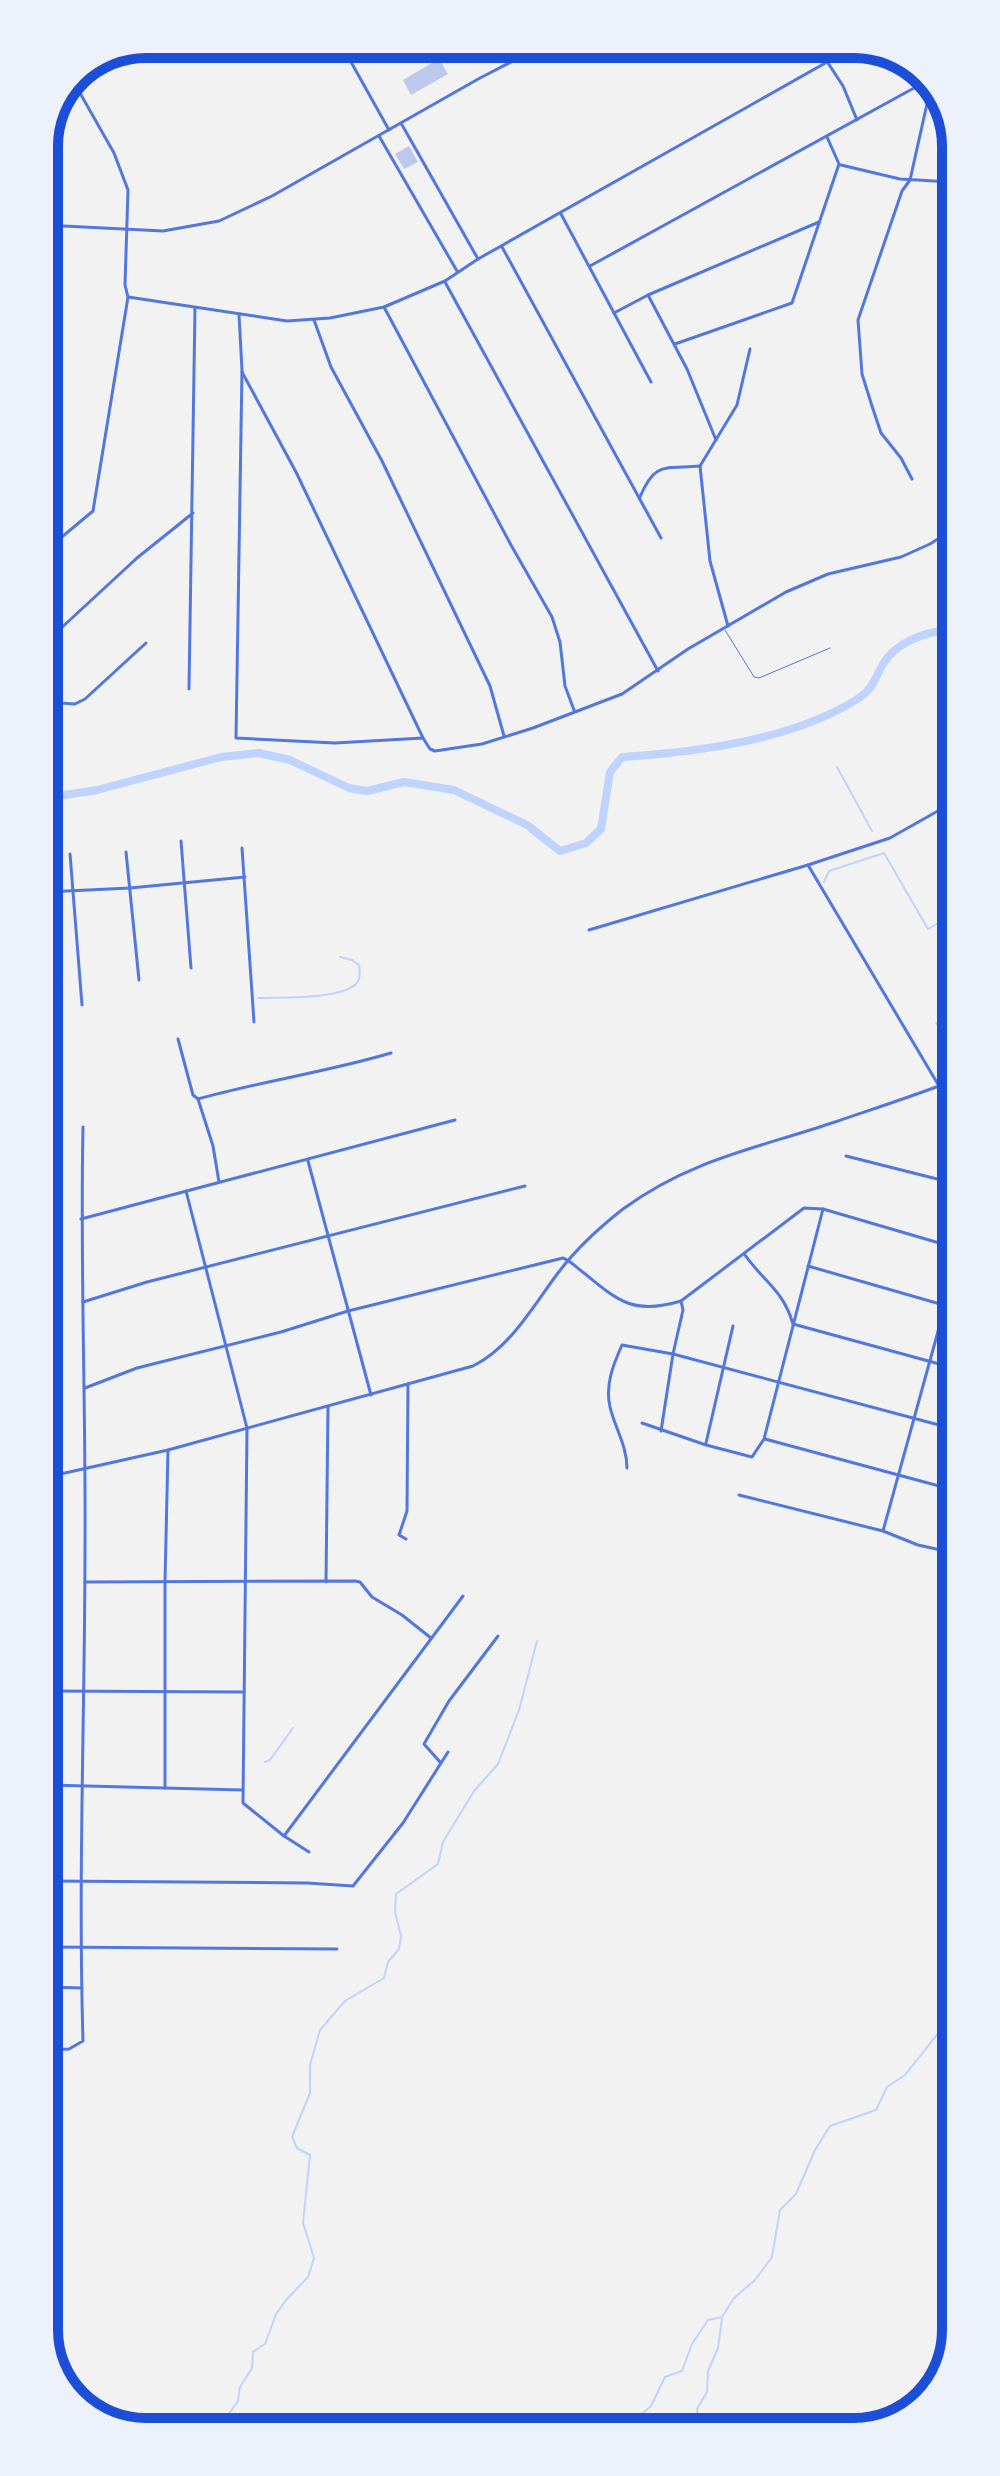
<svg xmlns="http://www.w3.org/2000/svg" width="1000" height="2476" font-family="Inter,sans-serif">
<style>
.lines{fill:none;stroke-linecap:round;stroke-linejoin:round}
.stream{stroke:#bfd3fe;stroke-width:2}
.river{stroke:#bfd3fe;stroke-width:8}
.building{fill:#bdc9ec}
.service{stroke:#5277de;stroke-width:1}
.minor{stroke:#5277de;stroke-width:3}
.tertiary{stroke:#5277de;stroke-width:3}
.rim{fill:none;stroke:#1d4ed8;stroke-width:10}
</style>
<rect width="100%" height="100%" fill="#f2f2f2"/>
<g class="lines">
<!-- stream -->
<g class="stream">
<polyline points="837,767 872,831"/>
<polyline points="824,882 829,871 884,853 928,929 953,915"/>
<path d="M258,998C281,997 341,1000 357,983C361,978 360,971 359,965L352,960L340,957"/>
<polyline points="265,1762 270,1760 293,1728"/>
<polyline points="626,2428 651,2406 665,2377 682,2371 692,2344 708,2320 722,2317 734,2298 755,2280 772,2257 780,2210 796,2194 815,2150 830,2126 876,2110 887,2087 905,2075 955,2012"/>
<polyline points="699,2428 697,2409 707,2392 708,2371 718,2348 722,2318"/>
<polyline points="224,2431 226,2418 238,2401 240,2387 252,2368 253,2352 265,2344 276,2314 286,2300 308,2277 314,2258 303,2223 310,2155 297,2148 292,2137 310,2093 310,2065 320,2030 345,2001 384,1978 388,1962 399,1949 401,1936 395,1912 396,1894 438,1864 443,1842 474,1791 498,1764 519,1710 537,1641"/>
</g>
<!-- river -->
<path class="river" d="M46,798L97,790L221,757L259,753L290,760L349,788L367,791L404,782L454,790L527,825L560,851L586,843L601,829L610,772L622,757C697,752 794,740 859,698C873,689 875,678 883,664C897,641 927,632 952,629"/>
</g>
<!-- building -->
<g class="building">
<polygon points="391,44 413,44 408,47 409,49 391,60 386,50 392,47"/>
<polygon points="439,59 448,74 411,95 403,80"/>
<polygon points="409,146 418,162 404,169 395,154"/>
<polygon points="953,1013 953,1046 949,1048 943,1037 945,1036 935,1023"/>
</g>
<g class="lines">
<!-- service -->
<polyline class="service" points="725,630 754,677 759,678 830,648"/>
<!-- minor -->
<g class="minor">
<polyline points="341,44 389,130"/>
<polyline points="826,44 834,58"/>
<polyline points="828,63 843,86 857,120"/>
<polyline points="401,123 478,259"/>
<polyline points="379,136 457,271"/>
<polyline points="841,165 900,179 951,182"/>
<polyline points="561,214 651,382"/>
<polyline points="44,225 163,231 219,221 272,196 480,78 546,44"/>
<polyline points="502,247 661,538"/>
<polyline points="590,266 914,88 931,86"/>
<polyline points="445,282 658,671"/>
<polyline points="648,295 687,369 716,440"/>
<polyline points="128,297 287,321 330,318 384,307 445,281 478,259 859,44"/>
<polyline points="384,307 511,545 552,617 560,642 565,686 574,710"/>
<polyline points="614,313 648,295 819,222"/>
<polyline points="239,315 242,370 236,738 335,743 423,738 430,749 435,751 482,744 533,728 622,694 688,649 786,592 828,574 901,557 930,544 952,530"/>
<polyline points="314,320 331,367 382,461 490,686 504,736"/>
<polyline points="675,344 792,303 839,164 827,137"/>
<polyline points="242,372 296,472 423,738"/>
<polyline points="45,459 51,460"/>
<polyline points="700,466 710,561 728,626"/>
<polyline points="700,466 737,405 750,349"/>
<polyline points="912,479 901,458 881,433 872,406 862,374 858,320 902,191 910,180 931,86"/>
<path d="M640,497C655,461 665,469 700,466"/>
<polyline points="45,551 93,511 128,297 125,285 128,190 114,153 72,79"/>
<polyline points="45,643 137,558 193,513"/>
<polyline points="189,689 195,308"/>
<polyline points="45,702 75,704 85,699 146,643"/>
<polyline points="181,841 191,968"/>
<polyline points="242,848 254,1022"/>
<polyline points="126,852 139,980"/>
<polyline points="70,854 82,1005"/>
<polyline points="46,892 130,888 245,877"/>
<polyline points="589,930 808,865"/>
<polyline points="178,1039 193,1095 198,1099 213,1146 219,1182"/>
<polyline points="939,1086 953,1112"/>
<polyline points="945,1098 953,1095"/>
<path d="M198,1099C262,1081 327,1072 391,1053"/>
<polyline points="846,1156 953,1183"/>
<polyline points="308,1161 371,1395"/>
<polyline points="186,1191 247,1428 243,1803 284,1836 309,1852"/>
<polyline points="81,1219 455,1120"/>
<path d="M745,1255C765,1283 783,1290 793,1324L954,1368"/>
<polyline points="808,1266 954,1308"/>
<polyline points="83,1302 147,1282 525,1186"/>
<path d="M85,1388L137,1368L281,1332L348,1311L563,1258C571,1261 577,1268 584,1273C619,1302 634,1315 681,1301L804,1208L823,1209L953,1247"/>
<polyline points="642,1423 706,1445 752,1457 764,1439 823,1209"/>
<polyline points="661,1431 673,1354 683,1310 681,1301"/>
<polyline points="765,1439 954,1490"/>
<polyline points="706,1443 733,1326"/>
<path d="M627,1468C627,1446 615,1428 610,1407C605,1385 613,1365 622,1345L673,1354L954,1429"/>
<polyline points="739,1495 883,1531 918,1545 954,1553"/>
<polyline points="883,1531 953,1277"/>
<polyline points="406,1539 399,1535 407,1511 408,1384"/>
<polyline points="85,1582 355,1581 360,1582 372,1597 402,1615 431,1638"/>
<polyline points="326,1582 328,1407"/>
<polyline points="48,1691 244,1692"/>
<polyline points="440,1762 424,1744 449,1701 498,1636"/>
<polyline points="48,1785 242,1790"/>
<polyline points="165,1788 165,1582 168,1450"/>
<polyline points="284,1836 463,1596"/>
<polyline points="48,1881 307,1883 353,1886 403,1823 448,1752"/>
<polyline points="48,1947 337,1949"/>
<polyline points="48,1987 82,1988"/>
<path d="M49,2050L69,2049L83,2041C78,1876 85,1710 85,1545C86,1406 80,1266 83,1127"/>
</g>
<!-- tertiary -->
<path class="tertiary" d="M47,1477L168,1450L473,1366C511,1347 533,1306 558,1273C576,1249 600,1227 623,1209C691,1159 758,1148 835,1122C870,1110 904,1099 939,1086L808,865L890,838L952,803"/>
</g>
<!-- crop -->
<path d="M0 0H1000V2476H0ZM146 58H854A88 88 0 0 1 942 146V2330A88 88 0 0 1 854 2418H146A88 88 0 0 1 58 2330V146A88 88 0 0 1 146 58Z" fill="#edf1fc" fill-rule="evenodd"/>
<path class="rim" d="M146 58H854A88 88 0 0 1 942 146V2330A88 88 0 0 1 854 2418H146A88 88 0 0 1 58 2330V146A88 88 0 0 1 146 58Z"/>
</svg>
